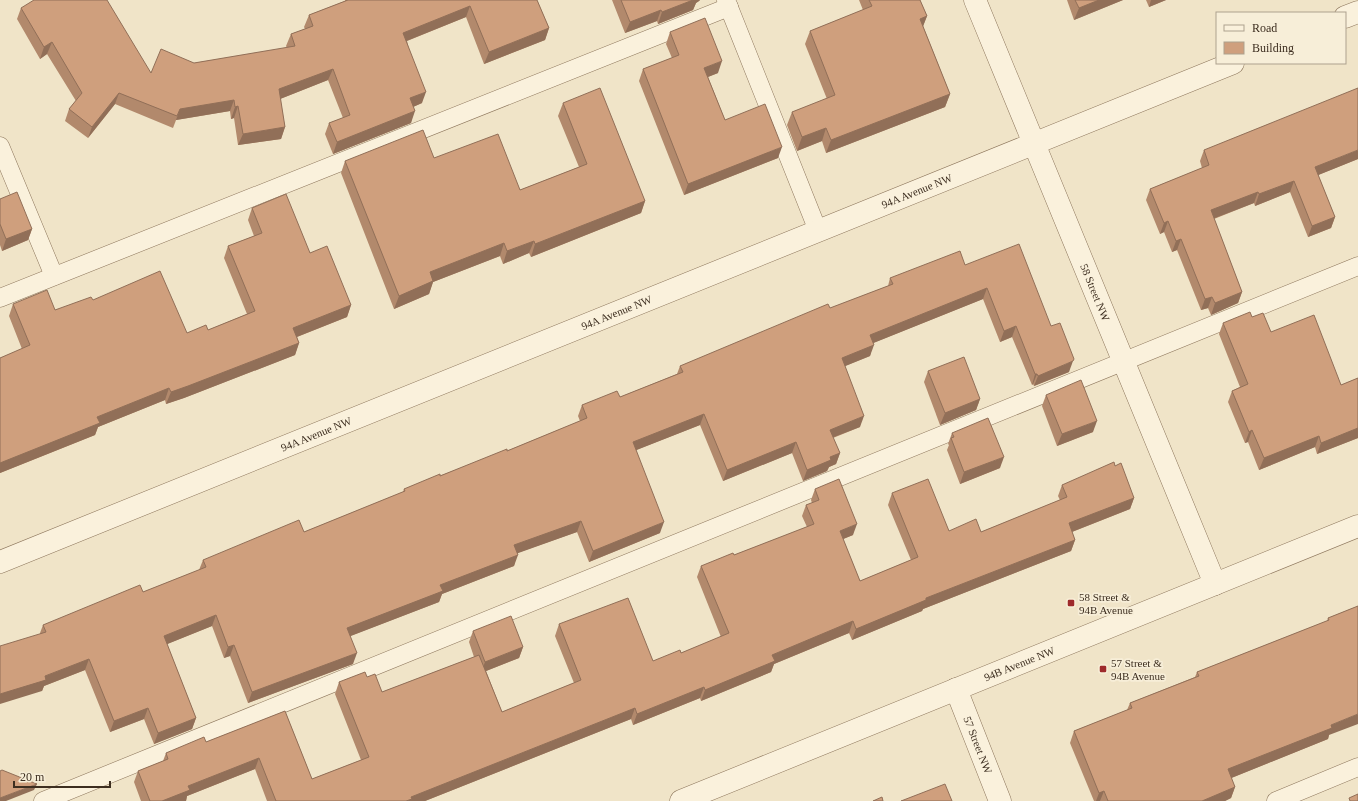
<svg xmlns="http://www.w3.org/2000/svg" width="1358" height="801" font-family="Georgia,serif">
<style>
.lines{fill:none;stroke-linecap:round;stroke-linejoin:round}
.service-casing{stroke:#8d765c;stroke-width:19}
.minor-casing{stroke:#8d765c;stroke-width:23}
.tertiary-casing{stroke:#8d765c;stroke-width:23}
.service{stroke:#faf1dc;stroke-width:18}
.minor{stroke:#faf1dc;stroke-width:22}
.tertiary{stroke:#faf1dc;stroke-width:22}
.wall{fill:#b2896c}
.shaded-wall{fill:#916f58}
.building{fill:#cf9f7d;stroke:#916f58}
.poi-dot{fill:#9e2a2b;stroke:#f7eed8;stroke-width:1.5}
.labels{text-anchor:middle;dominant-baseline:central;stroke-width:3.5;stroke-linejoin:round;paint-order:stroke}
.street-label{font-size:11px;fill:#3d2e20;stroke:#f7eed8}
.poi-label{font-size:11px;fill:#3d2e20;stroke:#f7eed8;text-anchor:start}
</style>
<rect width="100%" height="100%" fill="#f0e4c8"/>
<g class="lines">
<!-- service casing -->
<g class="service-casing">
<g id="service">
<polyline points="726,0 818,231"/>
<polyline points="0,146 54,276"/>
<polyline points="0,298 729,7"/>
<polyline points="43,801 1358,266"/>
<polyline points="1276,801 1358,767"/>
</g>
</g>
<!-- minor casing -->
<g class="minor-casing">
<g id="minor">
<polyline points="1345,17 1358,12"/>
<path id="s1" d="M0,562L1233,63"/>
</g>
</g>
<!-- tertiary casing -->
<g class="tertiary-casing">
<g id="tertiary">
<path id="s2" d="M975,0L1215,584"/>
<path id="s3" d="M956,689L1000,801"/>
<path id="s4" d="M681,801L1358,526"/>
</g>
</g>
<!-- service -->
<use href="#service" class="service"/>
<!-- minor -->
<use href="#minor" class="minor"/>
<!-- tertiary -->
<use href="#tertiary" class="tertiary"/>
</g>
<!-- wall -->
<g class="wall">
<polygon points="345,0 537,0 549,28 545,40 484,64 466,17 407,41 422,103 413,107 411,123 333,154 325,134 329,123 343,118 328,80 280,99 285,127 281,139 238,145 234,118 231,119 230,111 176,120 173,128 115,104 88,138 65,121 69,109 76,101 47,54 40,59 17,19 21,8 151,73 194,63 287,48 286,46 291,34 305,29 304,27 309,15 345,1"/>
<polygon points="612,0 700,0 699,1 696,3 693,10 658,24 657,21 625,33"/>
<polygon points="859,0 920,0 927,16 923,26 950,94 945,107 826,153 822,141 797,151 787,125 792,112 827,99 805,44 810,31 863,10"/>
<polygon points="1067,0 1123,0 1074,20"/>
<polygon points="1146,0 1166,0 1149,7"/>
<polygon points="670,32 718,73 708,77 725,120 778,158 684,195 639,81 643,69 672,58 666,44"/>
<polygon points="563,103 645,201 641,213 531,257 529,253 503,264 500,256 433,282 429,294 394,309 341,173 345,161 434,158 520,190 579,167 558,116"/>
<polygon points="1204,150 1358,159 1318,175 1335,217 1331,228 1308,237 1290,192 1255,206 1254,203 1214,219 1242,292 1238,303 1211,315 1208,308 1201,310 1177,250 1172,252 1164,232 1160,234 1146,200 1150,189 1202,168 1200,161"/>
<polygon points="0,199 32,229 28,240 2,251 0,245"/>
<polygon points="252,208 310,253 351,305 347,317 297,337 299,343 295,355 184,398 166,404 165,400 98,427 95,435 0,473 0,358 22,349 9,316 13,304 55,310 93,300 187,333 208,330 247,314 224,258 228,246 254,236 248,220"/>
<polygon points="965,265 1069,372 1034,386 1033,384 1032,385 1012,337 1000,342 983,299 873,343 870,356 845,366 860,427 833,438 840,453 836,464 829,467 827,471 803,481 792,453 723,481 700,425 636,450 660,533 589,562 577,532 517,553 514,566 442,594 439,602 350,636 353,664 248,703 230,656 224,658 212,626 167,644 196,718 192,729 154,744 144,719 110,732 85,670 44,686 42,691 40,633 43,625 143,592 199,570 203,560 304,532 403,492 404,489 507,451 580,421 578,416 582,405 620,397 677,374 680,366 888,286 890,278"/>
<polygon points="1252,317 1341,385 1358,378 1358,438 1317,454 1315,447 1259,470 1248,442 1245,443 1228,402 1232,391 1240,387 1219,334 1223,323"/>
<polygon points="928,371 980,399 976,410 940,425 924,382"/>
<polygon points="1046,395 1093,432 1057,446 1042,406"/>
<polygon points="952,433 1000,468 960,484 947,450 949,445 948,444"/>
<polygon points="1115,466 1134,498 1130,509 1072,532 1075,540 1071,551 923,609 922,611 852,640 849,633 774,664 771,672 701,701 700,698 633,725 631,719 425,801 267,801 255,769 187,796 186,801 141,801 134,782 138,771 163,761 166,753 206,742 285,711 312,779 361,760 335,694 339,682 367,677 382,692 474,657 469,642 473,631 523,647 519,658 486,671 502,712 574,683 555,636 559,624 653,661 681,653 721,637 697,577 701,566 734,555 807,527 802,516 806,505 812,503 811,500 815,489 853,535 843,539 860,581 911,560 888,505 892,493 949,531 981,532 1060,500 1058,496 1062,485"/>
<polygon points="1358,606 1329,735 1328,739 1231,778 1235,787 1231,798 1225,801 1094,801 1070,743 1074,731 1127,710 1130,703 1195,677 1197,672 1327,621 1328,618"/>
</g>
<!-- shaded-wall -->
<g class="shaded-wall">
<polygon points="693,0 700,0 699,1 696,3 693,10 658,24 662,12"/>
<polygon points="1099,0 1123,0 1074,20 1079,8"/>
<polygon points="1151,0 1166,0 1149,7"/>
<polygon points="470,6 466,17 399,44 403,33"/>
<polygon points="661,10 657,21 625,33 630,22"/>
<polygon points="927,16 922,29 920,19"/>
<polygon points="549,28 545,40 484,64 489,52"/>
<polygon points="52,42 47,54 40,59 44,47"/>
<polygon points="722,61 718,73 700,80 704,68"/>
<polygon points="333,69 328,80 275,101 279,89"/>
<polygon points="426,92 422,103 406,110 410,98"/>
<polygon points="119,93 115,104 88,138 92,127"/>
<polygon points="950,94 945,107 826,153 831,140"/>
<polygon points="234,100 230,111 176,120 173,128 180,109"/>
<polygon points="238,106 234,118 231,119 235,107"/>
<polygon points="415,111 411,123 333,154 337,142"/>
<polygon points="285,127 281,139 238,145 243,134"/>
<polygon points="826,128 822,141 797,151 802,137"/>
<polygon points="782,147 778,158 684,195 688,184"/>
<polygon points="1358,150 1358,159 1311,178 1315,167"/>
<polygon points="1294,181 1290,192 1255,206 1259,194"/>
<polygon points="1258,192 1254,203 1207,221 1211,210"/>
<polygon points="645,201 641,213 531,257 535,244"/>
<polygon points="1335,217 1331,228 1308,237 1312,226"/>
<polygon points="1168,221 1164,232 1160,234 1164,223"/>
<polygon points="32,229 28,240 2,251 6,239"/>
<polygon points="1181,239 1177,250 1172,252 1176,241"/>
<polygon points="534,241 529,253 503,264 507,251"/>
<polygon points="504,243 500,256 433,282 429,294 394,309 399,296 430,272"/>
<polygon points="987,288 983,299 866,346 870,335"/>
<polygon points="1242,292 1238,303 1211,315 1215,303"/>
<polygon points="1212,297 1208,308 1201,310 1205,299"/>
<polygon points="351,305 347,317 289,340 293,328"/>
<polygon points="1016,326 1012,337 1000,342 1004,331"/>
<polygon points="299,343 295,355 184,398 166,404 171,392"/>
<polygon points="874,345 870,356 838,369 842,358"/>
<polygon points="1073,361 1069,372 1034,386 1038,376"/>
<polygon points="1035,374 1037,374 1033,384 1032,385"/>
<polygon points="169,388 165,400 98,427 95,435 0,473 0,463 97,417"/>
<polygon points="980,399 976,410 940,425 945,413"/>
<polygon points="704,414 700,425 629,453 633,442"/>
<polygon points="864,416 860,427 826,440 830,430"/>
<polygon points="1097,421 1093,432 1057,446 1062,434"/>
<polygon points="1358,428 1358,438 1317,454 1321,443"/>
<polygon points="1252,430 1248,442 1245,443 1249,432"/>
<polygon points="1319,436 1315,447 1259,470 1264,458"/>
<polygon points="796,442 792,453 723,481 727,470"/>
<polygon points="840,453 836,464 829,467 827,471 803,481 807,470 830,457"/>
<polygon points="1004,457 1000,468 960,484 964,472"/>
<polygon points="1134,498 1130,509 1064,535 1069,523"/>
<polygon points="581,521 577,532 510,556 514,545"/>
<polygon points="664,522 660,533 589,562 593,551"/>
<polygon points="857,524 853,535 836,542 840,531"/>
<polygon points="1075,540 1071,551 923,609 922,611 852,640 856,629 926,598"/>
<polygon points="518,555 514,566 442,594 439,602 343,639 347,628 440,585"/>
<polygon points="216,615 212,626 160,647 164,636"/>
<polygon points="853,621 849,633 774,664 771,672 701,701 705,690 772,655"/>
<polygon points="234,645 230,656 224,658 228,647"/>
<polygon points="523,647 519,658 481,673 485,662"/>
<polygon points="357,653 353,664 248,703 252,692"/>
<polygon points="89,659 85,670 44,686 42,691 0,704 0,694"/>
<polygon points="704,687 700,698 633,725 637,714"/>
<polygon points="148,708 144,719 110,732 114,721"/>
<polygon points="635,708 631,719 425,801 406,801 411,797"/>
<polygon points="1358,714 1358,724 1329,735 1328,739 1224,781 1228,769 1331,725"/>
<polygon points="196,718 192,729 154,744 158,733"/>
<polygon points="259,758 255,769 187,796 186,801 162,801 188,786"/>
<polygon points="37,784 34,790 6,801 0,801 0,798"/>
<polygon points="1235,787 1231,798 1225,801 1202,801"/>
<polygon points="1104,791 1100,801 1096,801 1099,793"/>
</g>
<!-- building -->
<g class="building">
<polygon points="34,0 107,0 151,73 161,49 194,63 295,46 291,34 313,26 309,15 348,0 537,0 549,28 489,52 470,6 403,33 426,92 410,98 415,111 337,142 329,123 350,115 333,69 279,89 285,127 243,134 238,106 235,107 234,100 180,109 177,116 119,93 92,127 69,109 82,93 52,42 44,47 21,8"/>
<polygon points="621,0 693,0 662,12 661,10 630,22"/>
<polygon points="869,0 920,0 927,16 920,19 950,94 831,140 826,128 802,137 792,112 835,95 810,31 872,6"/>
<polygon points="1075,0 1099,0 1079,8"/>
<polygon points="705,18 722,61 704,68 725,120 765,104 782,147 688,184 643,69 679,55 670,32"/>
<polygon points="600,88 645,201 535,244 534,241 507,251 504,243 430,272 433,281 399,296 345,161 423,130 434,158 498,134 520,190 587,164 563,103"/>
<polygon points="1358,88 1358,150 1315,167 1335,217 1312,226 1294,181 1259,194 1258,192 1211,210 1242,292 1215,303 1212,297 1205,299 1181,239 1176,241 1168,221 1164,223 1150,189 1209,165 1204,150"/>
<polygon points="17,192 32,229 6,239 0,224 0,199"/>
<polygon points="286,194 310,253 327,246 351,305 293,328 299,343 188,386 171,392 169,388 97,417 100,423 0,463 0,358 30,345 13,304 47,290 55,310 91,297 93,300 160,271 187,333 206,325 208,330 255,311 228,246 262,233 252,208"/>
<polygon points="1019,244 1051,326 1060,323 1074,359 1073,361 1038,376 1037,374 1035,374 1016,326 1004,331 987,288 870,335 874,345 842,358 864,416 830,430 840,453 830,457 831,460 807,470 796,442 727,470 704,414 633,442 664,522 593,551 581,521 514,545 518,555 440,585 443,591 347,628 357,653 252,692 234,645 228,647 216,615 164,636 196,718 158,733 148,708 114,721 89,659 45,676 46,680 0,694 0,646 46,632 43,625 140,585 143,592 206,567 203,560 299,520 304,532 405,491 404,489 440,474 440,476 507,449 507,451 587,418 582,405 617,391 620,397 683,372 680,366 828,304 830,308 893,284 890,278 960,251 965,265"/>
<polygon points="1250,312 1252,317 1263,313 1271,332 1314,315 1341,385 1358,378 1358,428 1321,443 1319,436 1264,458 1252,430 1249,432 1232,391 1248,384 1223,323"/>
<polygon points="964,357 980,399 945,413 928,371"/>
<polygon points="1081,380 1097,421 1062,434 1046,395"/>
<polygon points="988,418 1004,457 964,472 951,438 954,437 952,433"/>
<polygon points="1114,462 1115,466 1121,463 1134,498 1069,523 1075,540 926,598 926,600 856,629 853,621 772,655 775,661 705,690 704,687 637,714 635,708 411,797 412,799 406,801 276,801 259,758 188,786 190,790 162,801 150,801 138,771 168,759 166,753 204,737 206,742 285,711 312,779 369,757 339,682 365,672 367,677 375,674 382,692 479,655 502,712 581,680 559,624 628,598 653,661 680,650 681,653 729,633 701,566 733,553 734,555 814,524 806,505 819,500 815,489 839,479 857,524 840,531 860,581 918,557 892,493 928,479 949,531 976,519 981,532 1067,497 1062,485"/>
<polygon points="1358,606 1358,714 1331,725 1332,728 1228,769 1235,787 1202,801 1108,801 1104,791 1099,793 1074,731 1132,708 1130,703 1199,676 1197,672 1329,620 1328,618"/>
<polygon points="511,616 523,647 485,662 473,631"/>
<polygon points="2,770 37,784 0,798 0,771"/>
<polygon points="945,784 952,801 901,801"/>
<polygon points="1358,794 1358,801 1350,801 1349,798"/>
<polygon points="882,797 883,801 873,801"/>
</g>
<!-- markers -->
<g class="poi-dot">
<rect x="1067" y="599" width="8" height="8" rx="2"/>
<rect x="1099" y="665" width="8" height="8" rx="2"/>
</g>
<g class="labels">
<!-- street labels -->
<g class="street-label">
<text stroke="none"><textPath href="#s1" startOffset="989">94A Avenue NW</textPath></text>
<text stroke="none"><textPath href="#s2" startOffset="316">58 Street NW</textPath></text>
<text stroke="none"><textPath href="#s1" startOffset="665">94A Avenue NW</textPath></text>
<text stroke="none"><textPath href="#s1" startOffset="341">94A Avenue NW</textPath></text>
<text stroke="none"><textPath href="#s4" startOffset="365">94B Avenue NW</textPath></text>
<text stroke="none"><textPath href="#s3" startOffset="60">57 Street NW</textPath></text>
</g>
<!-- poi labels -->
<g class="poi-label">
<text x="1079" y="597">58 Street &amp;<tspan x="1079" dy="13">94B Avenue</tspan></text>
<text x="1111" y="663">57 Street &amp;<tspan x="1111" dy="13">94B Avenue</tspan></text>
</g>
</g>
<!-- legend -->
<rect x="1216" y="12" width="130" height="52" fill="#f7eed8" stroke="#ada18e"/>
<rect x="1224" y="25" width="20" height="6" fill="#faf1dc" stroke="#ada18e"/>
<text x="1252" y="32" font-size="12" fill="#3d2e20">Road</text>
<rect x="1224" y="42" width="20" height="12" fill="#cf9f7d" stroke="#ada18e"/>
<text x="1252" y="52" font-size="12" fill="#3d2e20">Building</text>
<!-- scale -->
<path d="M14 781v6h96v-6" fill="none" stroke="#3d2e20" stroke-width="2"/>
<text x="20" y="781" font-size="12" fill="#3d2e20" stroke="#f7eed8" stroke-width="3" paint-order="stroke">20 m</text>
</svg>
